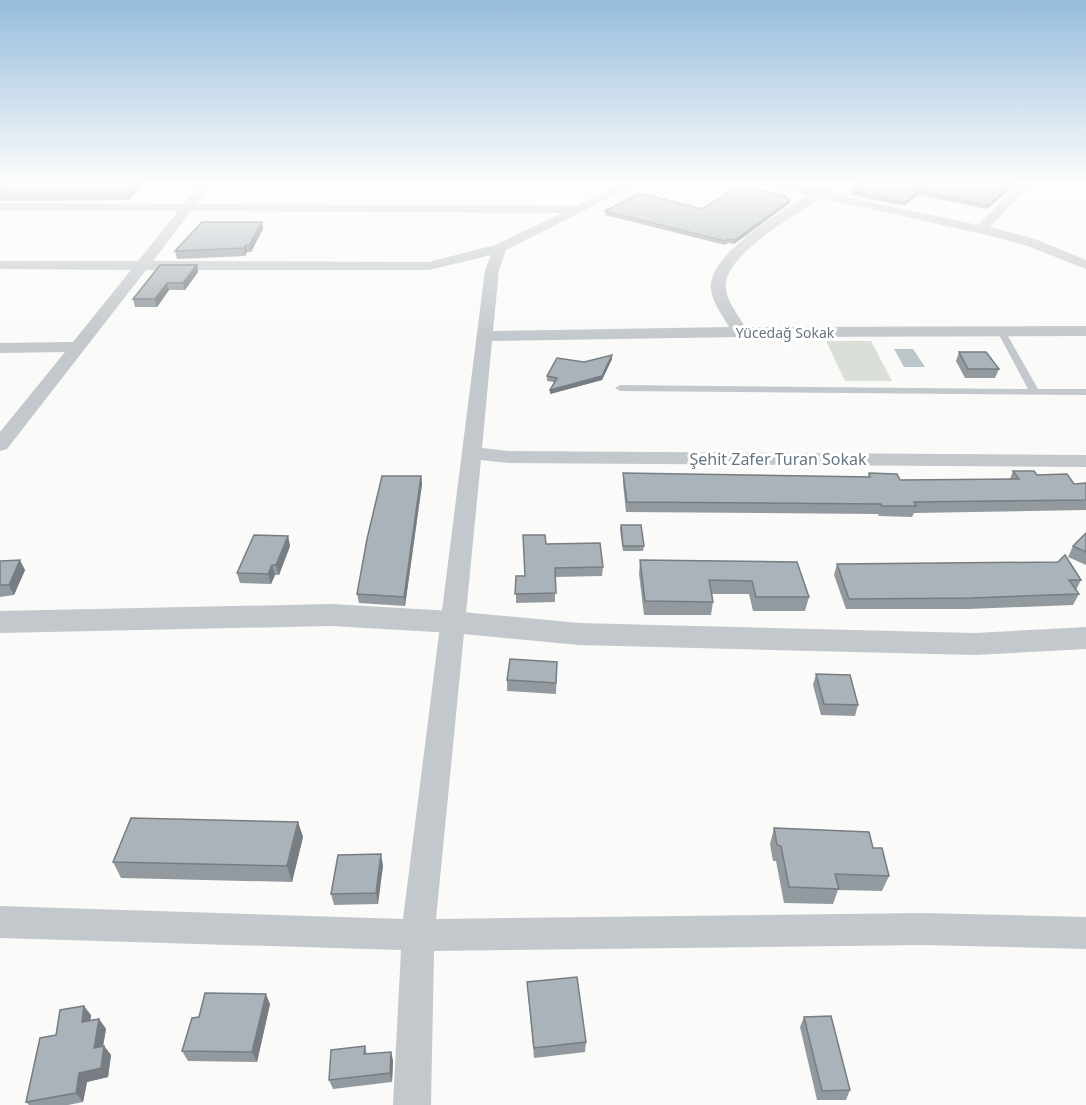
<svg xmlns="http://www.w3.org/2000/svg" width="1086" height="1105" font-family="'Noto Sans',sans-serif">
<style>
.green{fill:#dadfd7}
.water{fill:#bbc7cb}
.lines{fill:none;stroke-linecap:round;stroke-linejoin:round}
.service{fill:#c3c8cc;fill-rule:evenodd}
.minor{fill:#c3c8cc;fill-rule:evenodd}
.tertiary{fill:#c3c8cc;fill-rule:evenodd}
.wall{fill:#929a9f}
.shaded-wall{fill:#777d82}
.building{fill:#aab3b9;stroke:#777d82;stroke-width:1.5}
.labels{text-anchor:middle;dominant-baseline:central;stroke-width:6;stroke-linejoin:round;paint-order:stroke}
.far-street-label{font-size:14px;fill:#657683;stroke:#fff}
.street-label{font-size:16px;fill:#657683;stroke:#fff}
</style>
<rect width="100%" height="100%" fill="#fafaf8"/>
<!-- green -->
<polygon class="green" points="826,341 871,341 892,381 845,381"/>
<!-- water -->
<polygon class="water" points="894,349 913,349 925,367 904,367"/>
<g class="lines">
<!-- service -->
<polygon class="service" points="1001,328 1005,331 1038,389 1086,389 1086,395 620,391 615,388 620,385 1028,389 997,331"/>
<!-- minor -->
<path class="minor" d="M200,183H213L197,204L577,206L623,183H639L506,250L499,270L493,331L729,327C723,316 712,302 711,289C707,254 782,212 808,195L762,183H787L817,190L826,185L832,189L829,193L978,225L1020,183H1033L990,227L1035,239L1086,260V269L1025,245L987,235L821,198C796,215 721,256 726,289C727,302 739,316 745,327L1086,326V336L739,337L492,341L482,448L508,451L1086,455V467L508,463L481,460L436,919L923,913L1086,917V949L923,945L434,951L431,1105H393L401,950L0,938V906L403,919L485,270L491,255L429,270H146L7,449L0,451V432L65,352L0,353V343L73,342L131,270L0,269V261H138L178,211H0V203L184,204ZM191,211L562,213L495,245L429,262L153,261Z"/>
<!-- tertiary -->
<polygon class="tertiary" points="331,604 452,611 579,623 974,633 1086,627 1086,649 974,655 579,645 452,633 331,626 0,633 0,611"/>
</g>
<!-- wall -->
<g class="wall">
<polygon points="0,183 143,183 129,200 0,201"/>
<polygon points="862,183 1017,183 987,209 918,195 904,206 850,195 851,191"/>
<polygon points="785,198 790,200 790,203 734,244 728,243 725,245 605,215 605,211 702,209"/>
<polygon points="262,222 263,229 251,252 247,252 245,256 177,259 175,251"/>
<polygon points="197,265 198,272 185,290 169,290 157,307 135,307 133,299"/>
<polygon points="959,352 999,369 995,378 965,378 956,361"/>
<polygon points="612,359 602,380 550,394 554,382 547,381 547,376 584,362"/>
<polygon points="1013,471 1037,475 1074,484 1086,483 1086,510 914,513 912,517 879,516 878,514 626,512 623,483 623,473 868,477 869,473 900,480 1010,479"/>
<polygon points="421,476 422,484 405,606 359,603 357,594"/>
<polygon points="621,525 644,546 643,551 623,551 620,530"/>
<polygon points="1086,533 1086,565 1068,557 1073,546"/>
<polygon points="288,536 290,546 279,575 275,575 271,584 240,583 237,573"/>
<polygon points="546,544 603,567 602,576 555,577 555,602 516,603 516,576 525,576"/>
<polygon points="640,560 797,562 809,597 805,611 753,611 749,594 712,594 713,602 711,615 644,615 639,574"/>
<polygon points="0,561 25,570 14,595 0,597"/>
<polygon points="837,564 1081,580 1076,590 1079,594 1073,605 968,609 846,609 834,575"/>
<polygon points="557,662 556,694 507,691 507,680"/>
<polygon points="816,674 858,705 855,716 821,715 813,685"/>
<polygon points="298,822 303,837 292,882 121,878 113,862"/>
<polygon points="774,828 873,848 889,876 882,891 838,890 833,904 784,903 776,861 773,861 770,844"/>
<polygon points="383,865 378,904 334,905 331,894"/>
<polygon points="527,982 586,1042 585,1052 534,1058"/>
<polygon points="270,1004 257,1062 188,1061 182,1051"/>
<polygon points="91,1015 90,1021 99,1019 106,1029 103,1046 104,1046 111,1055 108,1077 87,1082 83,1102 68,1105 29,1105 26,1102 56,1035"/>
<polygon points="804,1017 850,1090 846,1100 817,1100 800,1027"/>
<polygon points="365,1046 367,1054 391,1052 393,1061 392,1082 333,1089 329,1080"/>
</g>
<!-- shaded-wall -->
<g class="shaded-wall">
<polygon points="136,183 143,183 129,200 127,194"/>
<polygon points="1014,183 1017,183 987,209 988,205"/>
<polygon points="919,191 918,195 904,206 905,203"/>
<polygon points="790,200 790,203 734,244 735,240"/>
<polygon points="262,222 263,229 251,252 249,245"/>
<polygon points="246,245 247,252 245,256 244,248"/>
<polygon points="197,265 198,272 185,290 183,283"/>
<polygon points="167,283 169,290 157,307 155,299"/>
<polygon points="612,355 612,359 602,380 550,394 550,390"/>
<polygon points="421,476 422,484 405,606 404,597"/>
<polygon points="288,536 290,546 279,575 276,565"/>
<polygon points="20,560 25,570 14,595 9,585"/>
<polygon points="272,565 275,575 271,584 268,574"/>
<polygon points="298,822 303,837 292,882 287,866"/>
<polygon points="381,854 383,865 378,904 376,893"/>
<polygon points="266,994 270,1004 257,1062 252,1052"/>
<polygon points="84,1006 91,1015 89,1032 82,1022"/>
<polygon points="99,1019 106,1029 101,1057 94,1048"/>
<polygon points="104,1046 111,1055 108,1077 87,1082 83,1102 76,1093 79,1073"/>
<polygon points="391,1052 393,1061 392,1082 390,1073"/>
</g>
<!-- building -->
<g class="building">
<polygon points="0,183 136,183 127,194 0,195"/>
<polygon points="862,183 1014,183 988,205 919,191 905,203 851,191"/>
<polygon points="739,186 786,196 783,198 790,200 735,240 729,239 725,241 605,211 639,193 702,209"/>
<polygon points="202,222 262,222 249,245 246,245 244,248 175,251"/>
<polygon points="160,265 197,265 183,283 167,283 155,299 133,299"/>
<polygon points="959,352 986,352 999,369 968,369"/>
<polygon points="612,355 602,376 550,390 557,378 547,376 557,358 584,362"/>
<polygon points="1013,471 1034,471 1037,475 1067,474 1074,484 1086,483 1086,500 914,502 916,506 882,506 881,504 627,502 623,473 870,477 869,473 897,474 900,480 1019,479"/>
<polygon points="382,476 421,476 404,597 357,594 367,539"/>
<polygon points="621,525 641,525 644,546 623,546"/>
<polygon points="1086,533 1086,552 1073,546"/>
<polygon points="254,535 288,536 276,565 272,565 268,574 237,573"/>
<polygon points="523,535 545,535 546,544 600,543 603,567 555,568 556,593 515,594 516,576 525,576"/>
<polygon points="1065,555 1081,580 1069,580 1079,594 972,598 849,599 837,564 1058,562"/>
<polygon points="20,560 9,585 0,585 0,561"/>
<polygon points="640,560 797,562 809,597 756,597 752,581 709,580 713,602 645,601"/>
<polygon points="510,659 557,662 556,683 507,680"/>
<polygon points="816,674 850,675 858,705 824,704"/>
<polygon points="131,818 298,822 287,866 113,862"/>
<polygon points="774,828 869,832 873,848 882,848 889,876 835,874 839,889 789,887 781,846 777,845"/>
<polygon points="381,854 376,893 331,894 338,855"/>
<polygon points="577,977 586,1042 534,1048 527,982"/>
<polygon points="205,993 266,994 252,1052 182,1051 192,1018 199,1017"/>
<polygon points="84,1006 82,1022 99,1019 94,1048 104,1046 101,1068 79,1073 76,1093 26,1102 40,1038 56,1035 60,1010"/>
<polygon points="831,1016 850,1090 822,1091 804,1017"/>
<polygon points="365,1046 364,1054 391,1052 390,1073 329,1080 331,1050"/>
</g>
<!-- sky -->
<linearGradient id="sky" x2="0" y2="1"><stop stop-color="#96bcdc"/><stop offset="0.54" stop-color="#fdfdfc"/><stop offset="1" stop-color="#fdfdfc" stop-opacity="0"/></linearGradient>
<rect width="1086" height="338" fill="url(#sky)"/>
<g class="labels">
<!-- far-street labels -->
<g class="far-street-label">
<text x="785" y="332">Yücedağ Sokak</text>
</g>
<!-- street labels -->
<g class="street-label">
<text x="778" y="459">Şehit Zafer Turan Sokak</text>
</g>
</g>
</svg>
